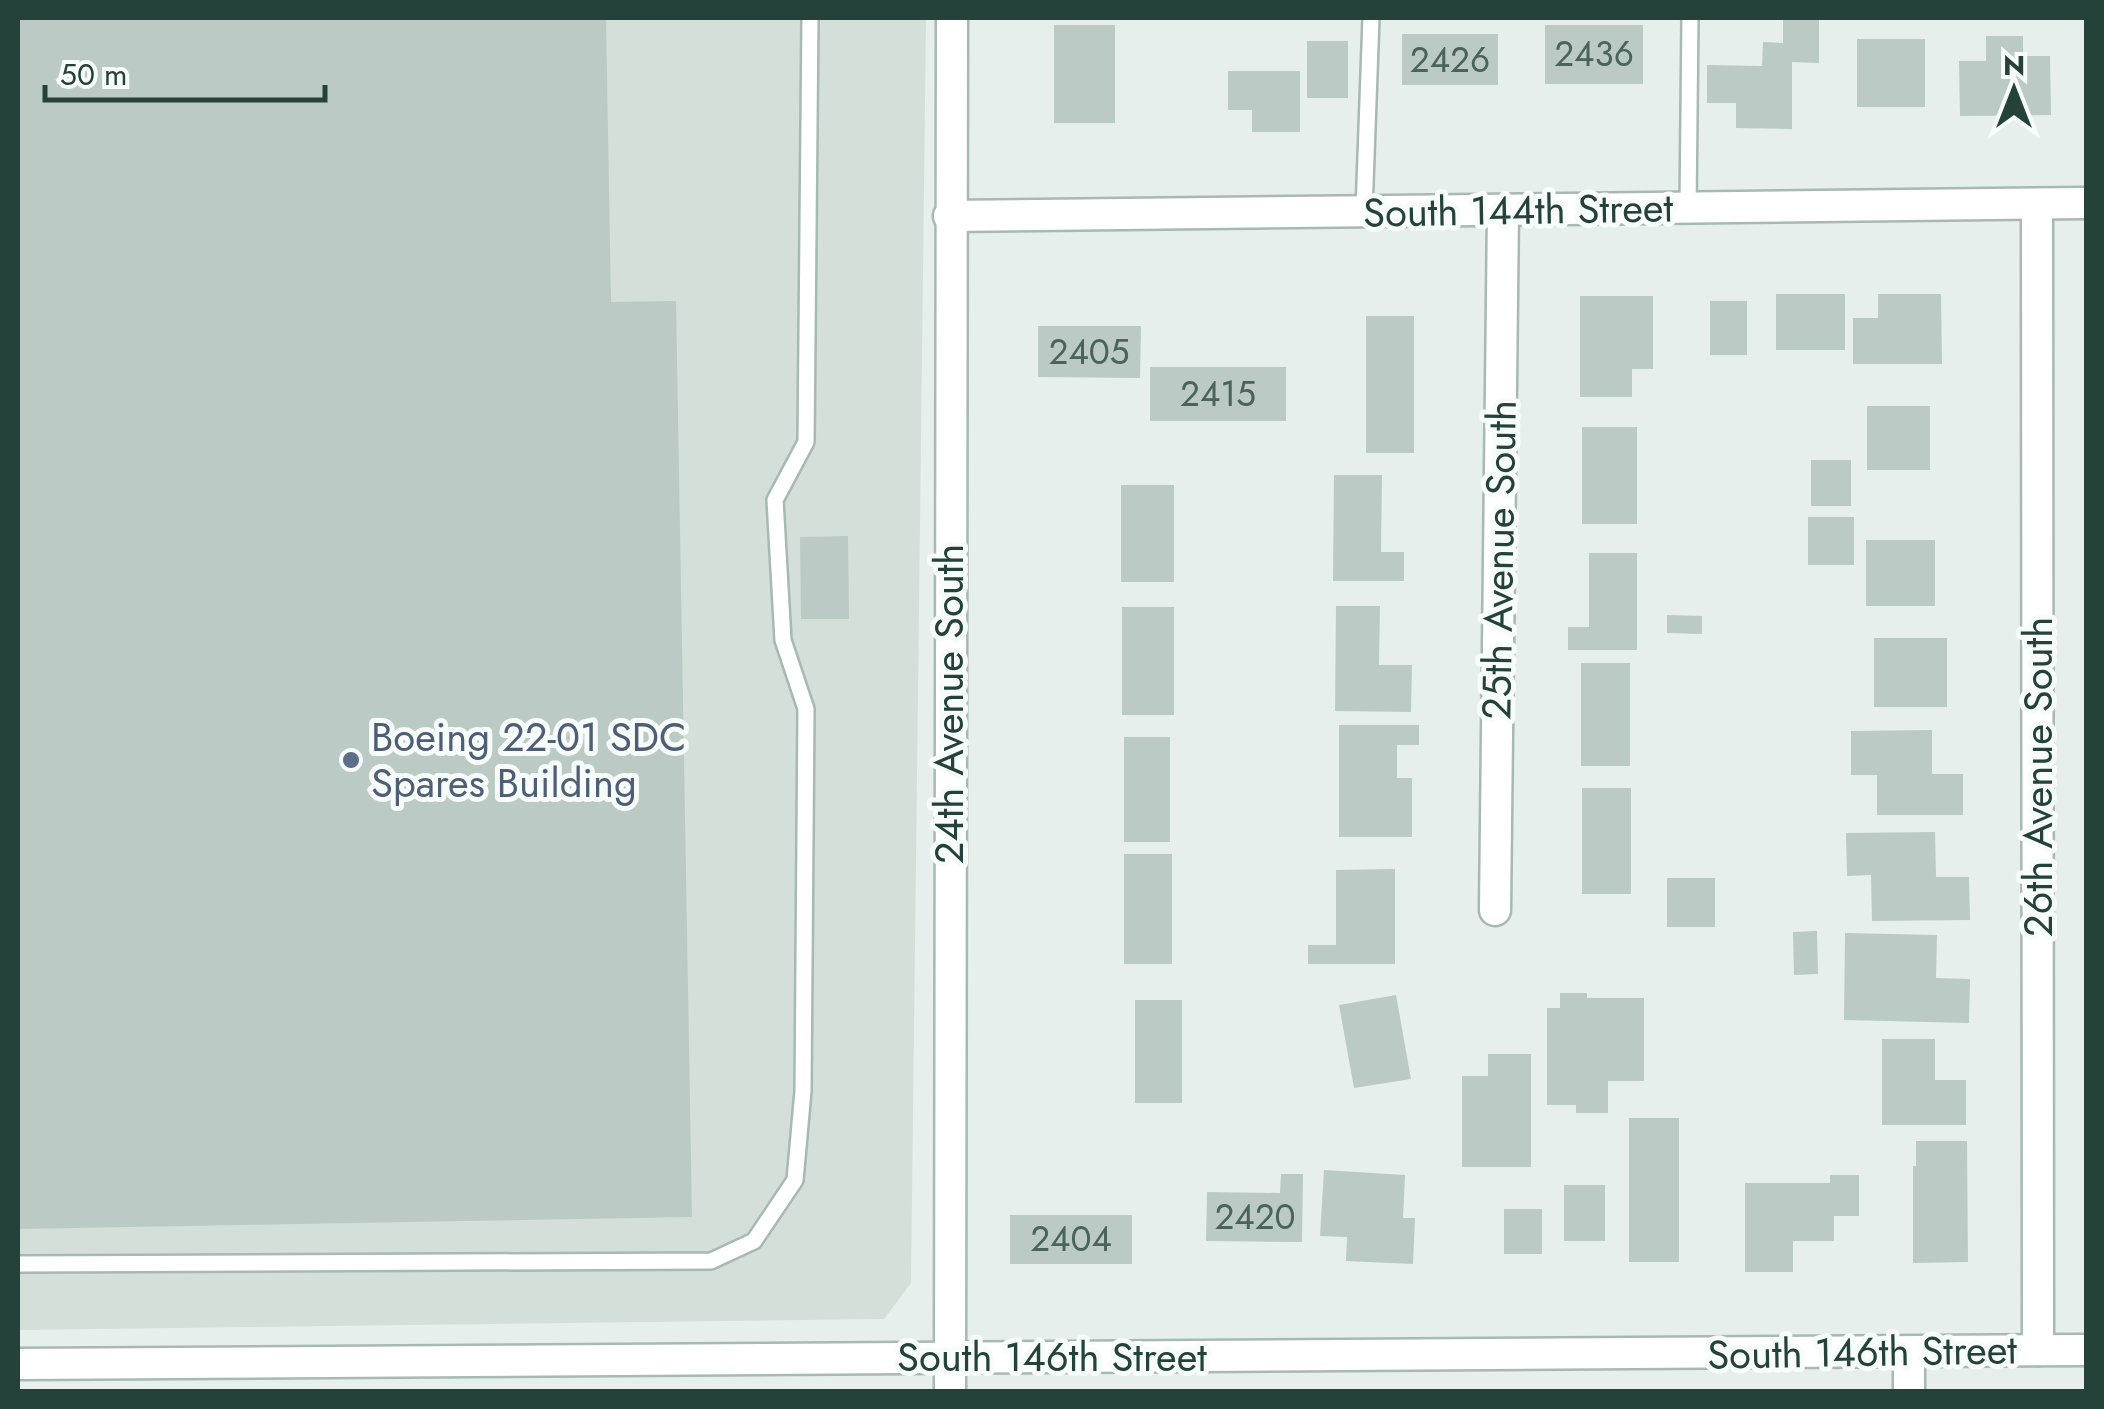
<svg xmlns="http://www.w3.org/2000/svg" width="2104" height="1409" font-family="Jost,sans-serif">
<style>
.built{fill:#d4dfda}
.building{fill:#bbcac4}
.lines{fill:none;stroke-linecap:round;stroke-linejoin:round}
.service-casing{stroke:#a8b8b2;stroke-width:20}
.minor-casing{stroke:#a8b8b2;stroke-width:35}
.tertiary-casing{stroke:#a8b8b2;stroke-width:35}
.service{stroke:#fff;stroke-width:15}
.minor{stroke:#fff;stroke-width:30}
.tertiary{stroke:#fff;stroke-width:30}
.service-dot{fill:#5c6f8a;stroke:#f7fbf9;stroke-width:4}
.labels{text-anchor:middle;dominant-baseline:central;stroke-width:10;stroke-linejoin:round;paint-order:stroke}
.number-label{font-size:35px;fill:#4a645c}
.street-label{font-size:40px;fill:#24423a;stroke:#f7fbf9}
.service-label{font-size:40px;fill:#4e5e75;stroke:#f7fbf9;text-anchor:start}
</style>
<rect width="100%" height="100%" fill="#e6efeb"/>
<!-- built -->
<polygon class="built" points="18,18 926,18 911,1283 884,1319 18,1330"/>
<!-- building -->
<g class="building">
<polygon points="18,18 606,18 611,302 676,301 692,1217 18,1229"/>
<polygon points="1783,18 1819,18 1819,63 1792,62 1792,129 1736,128 1736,103 1707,103 1707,65 1762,66 1763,42 1783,43"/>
<rect x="1054" y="25" width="61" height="98"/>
<rect x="1545" y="25" width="98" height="59"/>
<rect x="1402" y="34" width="96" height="51"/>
<polygon points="1986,36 2023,36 2023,56 2050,56 2051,115 1960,116 1959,61 1986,61"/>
<rect x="1857" y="39" width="68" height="68"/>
<rect x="1307" y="41" width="41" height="57"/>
<polygon points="1228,71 1300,71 1300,132 1252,132 1252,110 1228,110"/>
<rect x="1776" y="294" width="69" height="56"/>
<polygon points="1878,294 1941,294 1942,364 1853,364 1853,318 1878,318"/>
<polygon points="1580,296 1653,296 1653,369 1632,369 1632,397 1580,397"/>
<rect x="1710" y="301" width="37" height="54"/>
<rect x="1366" y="316" width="48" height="137"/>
<polygon points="1038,326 1141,326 1140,378 1038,377"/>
<rect x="1150" y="367" width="136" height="54"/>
<rect x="1867" y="406" width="63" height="64"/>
<rect x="1582" y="427" width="55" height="97"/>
<rect x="1811" y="460" width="40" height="46"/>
<polygon points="1334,475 1382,475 1381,552 1404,552 1404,581 1333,581"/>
<rect x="1121" y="485" width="53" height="97"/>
<rect x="1808" y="517" width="46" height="48"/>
<polygon points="848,536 849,619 801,619 800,537"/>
<rect x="1866" y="540" width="69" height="66"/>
<polygon points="1589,553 1637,553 1637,650 1568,650 1568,627 1589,627"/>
<polygon points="1336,606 1380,606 1379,665 1412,665 1411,712 1335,711"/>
<rect x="1122" y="607" width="52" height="108"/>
<polygon points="1667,615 1702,616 1702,634 1667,633"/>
<rect x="1874" y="638" width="73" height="69"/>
<rect x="1581" y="663" width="49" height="103"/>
<polygon points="1339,725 1419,725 1419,745 1397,745 1397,778 1412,778 1412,837 1339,837"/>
<polygon points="1932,730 1932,774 1963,774 1963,815 1877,815 1877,775 1851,775 1851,731"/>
<rect x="1124" y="737" width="46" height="105"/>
<rect x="1582" y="788" width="49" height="106"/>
<polygon points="1935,832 1936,877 1969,877 1970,920 1872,921 1871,875 1847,876 1846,833"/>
<rect x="1124" y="854" width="48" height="110"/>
<polygon points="1395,869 1395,964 1308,964 1308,945 1336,945 1336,870"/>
<rect x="1667" y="878" width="48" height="49"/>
<polygon points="1817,931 1818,974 1794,975 1793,932"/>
<polygon points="1845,933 1937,935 1936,978 1970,979 1969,1023 1844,1020"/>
<polygon points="1560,993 1587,993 1587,998 1644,998 1644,1081 1608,1081 1608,1113 1576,1113 1576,1105 1547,1105 1547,1008 1560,1008"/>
<polygon points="1396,995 1411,1079 1354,1088 1339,1005"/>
<rect x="1135" y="1000" width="47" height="103"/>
<polygon points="1882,1039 1935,1039 1935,1080 1966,1080 1966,1125 1882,1125"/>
<polygon points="1488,1054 1531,1054 1531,1167 1462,1167 1462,1076 1488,1076"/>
<rect x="1629" y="1118" width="50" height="144"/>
<polygon points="1916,1141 1967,1141 1968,1262 1913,1263 1913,1166 1916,1166"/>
<polygon points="1324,1170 1405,1175 1403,1218 1415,1218 1413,1264 1346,1261 1347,1237 1320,1236"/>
<polygon points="1281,1174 1303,1174 1302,1242 1206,1241 1207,1192 1280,1193"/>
<polygon points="1830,1175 1859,1175 1859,1216 1834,1216 1834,1241 1793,1241 1793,1272 1745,1272 1745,1183 1830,1183"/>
<rect x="1564" y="1185" width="41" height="56"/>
<rect x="1504" y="1209" width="38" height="45"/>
<rect x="1010" y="1215" width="122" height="49"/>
</g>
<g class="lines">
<!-- service casing -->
<g class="service-casing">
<g id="service">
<polyline points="1688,208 1690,18"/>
<polyline points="1364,211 1371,18"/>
<polyline points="18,1264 711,1261 754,1241 795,1180 803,1091 806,709 783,640 775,500 806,442 810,18"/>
</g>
</g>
<!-- minor casing -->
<g class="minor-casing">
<g id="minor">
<polyline points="2037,204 2038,1350"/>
<polyline points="1495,910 1503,210"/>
<polyline points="1909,1353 1909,1392"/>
<polyline points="18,1364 2086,1350"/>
</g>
</g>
<!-- tertiary casing -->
<g class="tertiary-casing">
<g id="tertiary">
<polyline points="949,216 2086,203"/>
<polyline points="950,1392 952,18"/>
</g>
</g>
<!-- service -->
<use href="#service" class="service"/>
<!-- minor -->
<use href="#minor" class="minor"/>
<!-- tertiary -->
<use href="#tertiary" class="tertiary"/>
</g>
<!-- markers -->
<circle class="service-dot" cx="351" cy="760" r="10"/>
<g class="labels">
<!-- number labels -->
<g class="number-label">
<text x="1594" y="54">2436</text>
<text x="1450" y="60">2426</text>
<text x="1089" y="352">2405</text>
<text x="1218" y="394">2415</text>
<text x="1255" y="1217">2420</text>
<text x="1071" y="1239">2404</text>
</g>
<!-- street labels -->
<g class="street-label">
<text transform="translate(1518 210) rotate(-1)">South 144th Street</text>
<text transform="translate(1499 560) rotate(-89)">25th Avenue South</text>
<text transform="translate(949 704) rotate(-90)">24th Avenue South</text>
<text transform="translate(2038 777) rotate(-90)">26th Avenue South</text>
<text transform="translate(1862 1352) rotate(-1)">South 146th Street</text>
<text x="1052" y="1357">South 146th Street</text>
</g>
<!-- service labels -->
<g class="service-label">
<text x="371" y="737">Boeing 22-01 SDC<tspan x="371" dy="46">Spares Building</tspan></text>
</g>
</g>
<!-- border -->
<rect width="2104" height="1409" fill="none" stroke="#24423a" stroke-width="40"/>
<!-- north arrow -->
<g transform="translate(2014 90)" stroke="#f7fbf9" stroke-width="8" paint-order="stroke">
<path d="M0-8L18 38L0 25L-18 38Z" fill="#24423a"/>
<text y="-15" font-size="28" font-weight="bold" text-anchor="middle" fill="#24423a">N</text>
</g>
<!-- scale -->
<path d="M45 85v15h280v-15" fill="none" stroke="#24423a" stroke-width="5"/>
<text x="60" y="85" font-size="30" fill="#24423a" stroke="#f7fbf9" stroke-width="8" paint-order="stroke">50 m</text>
</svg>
